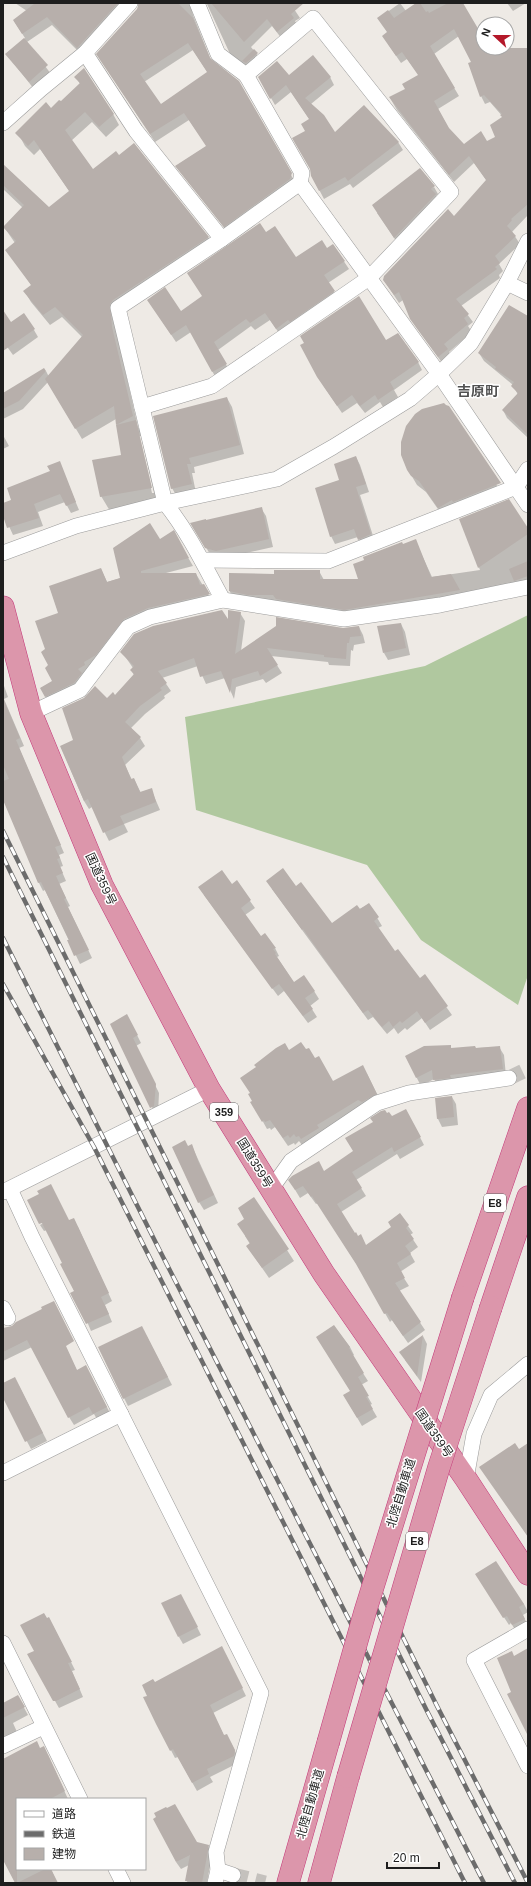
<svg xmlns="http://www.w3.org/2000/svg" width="531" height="1886" font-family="Helvetica,'Noto Sans JP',sans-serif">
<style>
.forest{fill:#b0c89f}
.shadow{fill:#0003;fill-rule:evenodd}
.building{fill:#b7afab;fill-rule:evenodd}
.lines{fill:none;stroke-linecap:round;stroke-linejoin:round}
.street-tunnel{stroke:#c4c1bd;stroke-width:15;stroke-dasharray:15 8;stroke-linecap:butt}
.street-casing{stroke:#9b9b9b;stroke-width:16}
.highway-casing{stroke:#c5397a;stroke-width:23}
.street{stroke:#fff;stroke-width:15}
.highway{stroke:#dc96ab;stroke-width:22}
.rail-casing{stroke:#6c6c6c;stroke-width:4.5}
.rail{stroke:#fff;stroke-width:3;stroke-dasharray:9;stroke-linecap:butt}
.highway-bridge-casing{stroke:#c5397a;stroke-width:23;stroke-linecap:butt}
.highway-bridge{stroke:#dc96ab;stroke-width:22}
.labels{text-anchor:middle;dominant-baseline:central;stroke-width:3;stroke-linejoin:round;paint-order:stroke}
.shield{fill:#fff;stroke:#626262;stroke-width:1}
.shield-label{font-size:11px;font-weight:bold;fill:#1e1e1e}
.street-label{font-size:12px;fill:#1e1e1e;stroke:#fff}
.quarter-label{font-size:14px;font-weight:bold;fill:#515151;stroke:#fff}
</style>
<rect width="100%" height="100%" fill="#eeeae5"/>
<!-- forest -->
<polygon class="forest" points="528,615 528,975 518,1005 421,940 367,865 196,810 185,717 425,666"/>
<!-- shadow -->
<g class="shadow">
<polygon points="15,3 130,3 82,55 52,25 27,42 51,74 34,89 7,55 25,38 14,21 27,11"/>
<path d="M138,3H198L192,10L193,15L211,60L238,82L295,182L229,234L176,166L207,146L189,120L155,142L102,62L138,9ZM193,50L208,73L160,105L144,82Z"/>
<polygon points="204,3 290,3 300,18 295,21 298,26 282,39 272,26 251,47 262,61 250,71 231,56 207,4"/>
<path d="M400,3L406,11L418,3H462L479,33L483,31V48L507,47L511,55H528V215L512,232L520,244L499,264L503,271L499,275L500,278L461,306L473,322L468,326L472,332L449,352L451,357L443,364L416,327L403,300L399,303L384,280L454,218L487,181L474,163L454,182L397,110L390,98L407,90L419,75L407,59L401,63L388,44V33L379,18ZM459,36L473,62L481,96L485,104L490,102L503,117L496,137L487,142L464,145L449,129L438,109L459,96L434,54Z"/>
<polygon points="507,3 526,3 513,11"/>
<path d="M76,77L113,114L119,125L106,137L92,122L71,141L93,171L208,237L214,248L119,311L118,339L138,427L144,436L160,503L110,511L101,496L122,456L116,419L82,439L48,382L23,409L3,419V392L5,393L46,371L49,377L82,337L62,317L50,325L31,302L25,292L32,286L7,250L15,243L4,227L23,208L3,189V165L49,208L70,192L40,149L34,155L25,146L19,135L61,103L80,84ZM139,436H141L154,493H152Z"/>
<polygon points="259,77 330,77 334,85 311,104 335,134 398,142 403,150 353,188 350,184 324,199 312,176 306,131 310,120 291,92 275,105"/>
<polygon points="434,187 438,194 436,196 440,203 399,245 377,213"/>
<polygon points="265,233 296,259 327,249 333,245 349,269 328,283 338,299 281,336 270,320 255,330 251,326 218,350 230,372 217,380 191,332 176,342 148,300 181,312 203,297"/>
<polygon points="528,317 528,438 507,418 503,410 518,395 513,385 484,361 479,353"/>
<polygon points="3,324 11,324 34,330 38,337 13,355 3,341"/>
<polygon points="386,342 418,362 422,370 394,390 398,397 383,407 380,402 365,413 357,403 342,413 323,385"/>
<polygon points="227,398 232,407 244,454 194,467 195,473 192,473 196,493 177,497 172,488 154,417"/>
<polygon points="3,435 9,446 3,449"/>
<polygon points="476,454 504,496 445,519 426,492 417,485 410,473"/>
<polygon points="356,457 360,465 369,492 360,495 375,542 363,547 358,537 335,544 331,536 341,481"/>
<polygon points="59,462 79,510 71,513 65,502 38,512 43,526 13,535 3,513 3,504 12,500 51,472"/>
<polygon points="261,508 266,516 273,547 218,559 211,556 192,523 207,521"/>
<polygon points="460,520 528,530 528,585 349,617 234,599 230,592 230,574 275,575 319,571 324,580 359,580 403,545 415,540 432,577 480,570"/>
<polygon points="173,532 193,566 166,573 196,574 213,602 128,627 86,681 50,704 41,688 54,681 46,649 59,614 101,569 107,582 121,578 160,541"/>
<polygon points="240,613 245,621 241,651 343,629 359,627 363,635 365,643 354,645 353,651 351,650 350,666 329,665 328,662 271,656 282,673 266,683 263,679 236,687 234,699 225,678 206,684 198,666 162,678 171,691 164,696 165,698 145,714 131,728 140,738 145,746 125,765 132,780 134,779 141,793 151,789 160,810 124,824 128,832 109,841 92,807 89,809 84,801 61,747 74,741 107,699 115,696 134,675 131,670 133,668 122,652 229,623"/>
<polygon points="401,624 405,632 410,655 388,660 384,653"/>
<polygon points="3,683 8,697 4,699 24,746 19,748 64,853 59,855 63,866 60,867 66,881 59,884 70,906 68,907 92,958 80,964 45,890 43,891 39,883 3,797"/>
<polygon points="232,885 250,901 255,908 245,915 261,937 275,948 279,956 277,957 294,983 314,991 319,999 310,1006 317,1017 308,1023 284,991 278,996 204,895"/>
<polygon points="296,887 331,924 369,904 382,926 378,928 395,952 420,979 424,976 452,1015 430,1030 422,1018 407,1030 405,1028 398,1034 394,1028 387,1034 373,1017 368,1020 272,889"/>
<polygon points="131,1023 141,1043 136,1046 159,1093 158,1114 156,1115 111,1024"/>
<polygon points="450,1046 452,1049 499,1047 504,1055 506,1076 438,1088 434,1079 421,1086 406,1057"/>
<polygon points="288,1051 315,1059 332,1082 367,1074 381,1102 302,1145 299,1141 295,1145 294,1143 288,1146 275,1127 271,1130 270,1128 267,1129 252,1102"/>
<polygon points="452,1097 456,1104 458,1125 442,1127 438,1119 436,1099"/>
<polygon points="391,1118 410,1118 424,1145 400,1159 397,1154 356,1180 366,1196 341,1212 354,1234 366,1246 408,1226 413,1233 410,1235 418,1247 410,1253 415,1262 400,1272 409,1286 399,1291 425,1330 408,1343 392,1320 390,1322 361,1271 318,1203 316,1204 308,1193 300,1198 294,1188 324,1172 354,1152"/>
<polygon points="192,1146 218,1203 204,1210 199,1202 188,1147"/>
<polygon points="254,1198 294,1261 269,1278 247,1246 250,1244 245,1236 246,1219"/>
<polygon points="47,1221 69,1221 78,1227 112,1301 105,1305 112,1322 91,1331 63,1264 47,1230 44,1231 40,1225"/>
<polygon points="54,1302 32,1347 3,1361 3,1329 13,1327"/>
<polygon points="334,1326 350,1347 354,1355 352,1356 368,1381 361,1385 372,1404 370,1405 377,1417 362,1426 344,1395 351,1391"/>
<polygon points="146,1335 172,1385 128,1406 124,1398"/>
<polygon points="423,1336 427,1344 421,1382 405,1360"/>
<polygon points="68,1352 77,1371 90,1374 111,1415 98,1421 94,1414 74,1425 69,1417"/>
<polygon points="3,1385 19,1386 47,1441 31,1449 3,1396"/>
<polygon points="481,1582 524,1604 528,1612 523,1615 528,1626 517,1633 511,1623 509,1625"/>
<polygon points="185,1603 201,1635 183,1644 179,1637"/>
<polygon points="53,1626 75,1670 72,1671 83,1697 59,1708 29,1655 35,1652"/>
<polygon points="226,1655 246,1696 213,1713 224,1736 231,1743 239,1759 238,1763 210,1777 213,1782 197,1791 178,1757 175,1758 157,1723 149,1696 154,1683"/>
<polygon points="3,1701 4,1703 22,1704 28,1715 13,1723 17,1732 3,1739"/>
<polygon points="41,1749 48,1755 68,1799 17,1799 17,1869 51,1869 57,1883 16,1883 3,1858 3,1760"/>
<polygon points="196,1843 208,1846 212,1854 207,1883 187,1883 189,1865 181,1869 176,1862"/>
</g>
<!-- building -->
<g class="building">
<polygon points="32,3 118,3 77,48 47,17 22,34 13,20 34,4"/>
<path d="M139,3H178L193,18L210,58L239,81L292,173L290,179L224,227L175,166L206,146L184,113L150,134L96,54L137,9ZM188,43L207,72L161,104L140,74Z"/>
<polygon points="211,3 304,3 291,14 294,18 277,32 267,19 244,42"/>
<path d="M416,3H420L426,12L428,11L429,13L448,3H463L483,37V48H507V46L508,48H528V204L511,219L512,220L507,226L516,236L495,256L500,263L495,267L497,269L456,299L469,314L464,318L468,324L444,344L448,349L438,357L410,319L399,292L394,295L383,280L384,276L448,209L454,216L486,180L469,156L449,175L389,97L405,89L402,84L418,75L402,52L396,56L382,36L387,32L377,18L388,10L394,18ZM454,29L471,62L468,63L480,97L484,95L502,114L500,115L502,117L490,125L495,137L487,141L481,131L464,144L449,128L434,101L455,88L430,46Z"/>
<polygon points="24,38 48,65 29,82 5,54"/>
<polygon points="254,49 258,53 246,63 242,61"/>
<polygon points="313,55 331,77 305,98 324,115 335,132 364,105 399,142 348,181 345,177 319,191 311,176 310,169 292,138 305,131 301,124 309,119 286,85 270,99 258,77 277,61 289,75"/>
<polygon points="84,68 114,114 99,127 85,112 65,130 93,169 116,151 119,155 134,143 209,237 113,300 110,304 112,327 133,416 116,425 114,406 75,429 45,379 83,335 55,307 43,315 23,291 31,285 5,250 16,241 3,227 24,205 3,185 3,164 49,207 69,191 34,140 28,146 15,133 46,102 51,108 59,100 61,101 80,83 74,77"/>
<polygon points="420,168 435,186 431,189 436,194 394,238 372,205"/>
<polygon points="260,223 266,232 275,226 296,257 322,240 327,248 333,244 345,261 324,275 335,291 290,322 288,320 276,329 265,313 250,323 246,319 214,342 227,364 212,372 186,325 171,335 147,300 165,287 181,311 202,296 187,273"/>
<polygon points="359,296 386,340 398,333 419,362 390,382 394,389 378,400 375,395 360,406 352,395 337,406 317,377 300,345 304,343 300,336"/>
<polygon points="509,305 528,316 528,435 502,410 518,393 511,386 514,382 495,369 496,367 478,353"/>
<polygon points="3,310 11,322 24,313 35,329 3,351"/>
<polygon points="44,368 46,371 19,401 3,409 3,393"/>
<polygon points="227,397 240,445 189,458 191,464 187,464 192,484 171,489 153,416"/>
<polygon points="444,403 446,405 449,406 501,483 453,502 452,500 438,508 419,481 411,476 407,470 401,455 401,442 406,426 415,414 422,409"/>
<polygon points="136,420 152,488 100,497 92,460 121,455 116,425"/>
<polygon points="356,456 366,484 356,487 371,534 358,540 354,529 330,537 315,488 339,480 334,464"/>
<polygon points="60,461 76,502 66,506 60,494 34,504 39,518 7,528 3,516 3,503 11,500 7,488 50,471 47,466"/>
<polygon points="509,499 528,528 528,534 478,568 459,519"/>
<polygon points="262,507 269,539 216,551 205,548 190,523 206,519 206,520"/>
<polygon points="150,523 160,539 174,530 189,558 141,571 141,573 196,573 200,585 204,584 210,594 148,608 124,619 96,655 84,662 85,665 78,669 82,673 74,683 45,697 40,688 52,681 45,668 48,665 41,652 45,649 35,621 58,613 49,586 101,568 107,582 120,578 113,548"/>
<polygon points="416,539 431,577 451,574 460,590 344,610 276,599 273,595 248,595 229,591 229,573 274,574 274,570 320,570 320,579 358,579 353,564 364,560 363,557 402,542 403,544"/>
<polygon points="528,561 528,576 514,581 509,569"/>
<polygon points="222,610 228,619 228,610 241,612 235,654 276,626 276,617 343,628 359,626 361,636 350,637 349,643 347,643 346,659 324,657 324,655 267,648 278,665 260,676 258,671 232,679 230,693 221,671 200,677 194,658 158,671 167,683 160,688 162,690 140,706 125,722 141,737 122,757 131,779 134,778 140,792 152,788 156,802 120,816 124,824 103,833 88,799 84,801 60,746 73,740 62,708 84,698 95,686 107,698 113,692 115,695 134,674 130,670 134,666 120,652 134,634 153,626"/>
<polygon points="401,623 406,648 383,653 377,626"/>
<polygon points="3,698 20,738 16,740 61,845 55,847 60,858 57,859 63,873 56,876 66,898 64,899 89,950 74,956 67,940 69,940 41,882 38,883 3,800 3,781 9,779 3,765"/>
<polygon points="283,868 296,886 301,882 332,923 357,905 360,909 369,903 379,917 374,921 395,951 398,949 420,978 425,974 448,1006 425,1023 417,1011 402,1023 400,1021 393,1027 389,1021 382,1027 368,1010 363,1013 303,929 302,930 266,881"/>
<polygon points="222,870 232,884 237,880 251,900 241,908 261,936 265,933 276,948 273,949 276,953 275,954 294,982 304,975 315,991 305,998 313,1009 303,1016 279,984 272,989 198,887"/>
<polygon points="127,1014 138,1035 133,1038 156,1084 154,1106 150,1108 110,1024"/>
<polygon points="301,1042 306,1049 309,1048 315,1058 319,1056 333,1081 363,1065 377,1094 362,1102 358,1100 317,1125 319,1128 301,1139 299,1136 296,1137 294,1134 290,1138 288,1135 283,1138 270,1120 265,1122 264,1120 262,1122 250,1102 252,1101 248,1094 250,1093 240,1078 256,1067 254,1065 276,1048 285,1043 289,1050"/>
<polygon points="451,1045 451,1048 475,1046 476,1048 500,1046 503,1069 450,1075 451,1078 433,1080 432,1070 416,1078 405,1056 424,1046"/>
<polygon points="452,1096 454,1117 437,1119 435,1098"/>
<polygon points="406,1109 421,1137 394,1152 392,1147 352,1172 362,1188 337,1204 355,1233 356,1232 358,1236 361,1234 366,1245 391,1227 388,1222 400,1213 409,1225 406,1228 414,1239 405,1246 411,1254 397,1263 405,1278 395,1283 421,1322 403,1336 387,1313 384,1314 356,1264 312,1196 311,1197 303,1186 295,1190 288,1180 292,1176 319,1161 324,1171 353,1151 345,1138 373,1122 370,1118 381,1111 385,1110 387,1113 389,1112 392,1116"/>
<polygon points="185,1140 188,1146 192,1144 198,1161 214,1195 198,1203 172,1147"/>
<polygon points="51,1184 69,1220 74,1218 109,1293 101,1297 109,1314 86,1324 70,1293 74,1291 60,1264 62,1263 42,1223 39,1224 27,1200 39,1194 37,1191"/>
<polygon points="254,1197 289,1249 262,1268 246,1246 250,1243 237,1224 244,1219 238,1208"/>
<polygon points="54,1301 74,1341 66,1346 77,1370 86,1365 107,1407 93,1414 89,1407 68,1418 27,1340 3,1352 3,1328 12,1326 16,1322 42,1309 41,1307"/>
<polygon points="334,1325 350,1347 349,1348 364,1373 358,1377 369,1396 366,1397 373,1409 357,1418 343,1395 350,1391 316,1337"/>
<polygon points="142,1326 168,1377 123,1399 98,1347"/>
<polygon points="423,1335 417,1376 399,1352"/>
<polygon points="15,1377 43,1433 25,1442 3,1398 3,1383"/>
<polygon points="515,1443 519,1449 528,1443 528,1537 479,1467"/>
<polygon points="496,1561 524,1604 519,1607 525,1619 512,1625 507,1616 503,1618 475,1574"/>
<polygon points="181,1594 198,1627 178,1637 161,1603"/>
<polygon points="44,1613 47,1618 49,1617 72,1662 68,1663 80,1689 56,1701 53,1701 27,1654 34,1651 20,1625"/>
<polygon points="222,1646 243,1688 210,1705 224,1735 227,1734 235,1750 234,1756 207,1769 209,1774 192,1783 173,1749 170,1751 156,1724 143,1697 147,1696 142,1685 153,1679 155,1682"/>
<polygon points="528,1648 528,1736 507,1694 511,1692 497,1658 512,1651 514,1656"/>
<polygon points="18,1695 25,1707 3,1718 3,1703"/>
<polygon points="37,1741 40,1748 44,1746 65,1791 50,1799 17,1799 17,1883 15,1883 3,1860 3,1759"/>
<polygon points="175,1804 197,1842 209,1845 202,1883 185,1881 190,1855 176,1862 153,1819 156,1817 154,1813 166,1807 167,1808"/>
<polygon points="45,1869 51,1869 58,1883 17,1883"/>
</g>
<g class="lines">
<!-- street-tunnel -->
<g class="street-tunnel">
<polyline points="509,1078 528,1069"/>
<polyline points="233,1875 265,1883"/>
</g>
<!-- street casing -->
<g class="street-casing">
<g id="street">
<polyline points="85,53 136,131 222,239"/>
<polyline points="3,123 41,89 85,53 130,3"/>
<polyline points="300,183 439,374 528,505"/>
<polyline points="507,283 528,293"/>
<polyline points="142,407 212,386 369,278 451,192 313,18 246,75 218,54 197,3"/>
<polyline points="3,553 76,526 165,503 277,479 333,447 410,399 439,374 471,343 507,283 528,241"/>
<polyline points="202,560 328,561 516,487 528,469"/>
<path d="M223,600C205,567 189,533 165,503L118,308L222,239L300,183L302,173L246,75"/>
<polyline points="31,713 80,690 128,627 150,617 223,600 344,619 440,605 528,587"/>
<polyline points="10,1189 32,1237 261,1693 216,1852 218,1870 215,1883"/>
<polyline points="271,1189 291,1161 377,1103 409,1093 509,1078"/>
<polyline points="3,1192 209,1089"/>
<polyline points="3,1308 8,1318"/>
<polyline points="3,1473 121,1414"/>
<polyline points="466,1479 474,1434 491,1395 528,1364"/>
<polyline points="528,1629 474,1660 528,1766"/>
<polyline points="3,1643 80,1799"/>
<polyline points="3,1746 43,1727"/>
<polyline points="116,1869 123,1883"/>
<polyline points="218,1870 233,1875"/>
</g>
</g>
<!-- highway casing -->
<g class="highway-casing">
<g id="highway">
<polyline points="3,607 31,713 102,885 209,1089 324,1274 466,1479 528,1574"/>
<polyline points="463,1297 528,1108"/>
<polyline points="491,1307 528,1197"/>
<polyline points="288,1883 328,1743"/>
<polyline points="319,1883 348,1777"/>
</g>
</g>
<!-- street -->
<use href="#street" class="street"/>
<!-- highway -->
<use href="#highway" class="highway"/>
<!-- rail casing -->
<g class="rail-casing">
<g id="rail">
<polyline points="3,831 437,1706 528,1883"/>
<polyline points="3,857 427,1711 515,1883"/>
<polyline points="3,938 161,1253 484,1883"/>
<polyline points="3,984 94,1147 465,1883"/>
</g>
</g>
<!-- rail -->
<use href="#rail" class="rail"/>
<!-- highway-bridge casing -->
<g class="highway-bridge-casing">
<g id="highway-bridge">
<polyline points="328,1743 365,1612 463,1297"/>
<polyline points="348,1777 439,1467 491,1307"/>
</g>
</g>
<!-- highway-bridge -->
<use href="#highway-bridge" class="highway-bridge"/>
</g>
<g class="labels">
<!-- shield labels -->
<g class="shield">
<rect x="210" y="1103" width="28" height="18" rx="3"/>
<rect x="484" y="1194" width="22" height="18" rx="3"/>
<rect x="406" y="1532" width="22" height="18" rx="3"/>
</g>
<g class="shield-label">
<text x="224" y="1112">359</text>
<text x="495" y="1203">E8</text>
<text x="417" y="1541">E8</text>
</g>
<!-- street labels -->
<g class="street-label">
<text transform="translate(101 879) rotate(65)">国道359号</text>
<text transform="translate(255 1163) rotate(58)">国道359号</text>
<text transform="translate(434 1433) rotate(55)">国道359号</text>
<text transform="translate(401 1493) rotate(-73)">北陸自動車道</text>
<text transform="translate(310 1804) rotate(-74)">北陸自動車道</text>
</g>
<!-- quarter labels -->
<g class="quarter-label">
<text x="478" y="391">吉原町</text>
</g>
</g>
<!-- border -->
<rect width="531" height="1886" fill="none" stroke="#1e1e1e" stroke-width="8"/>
<!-- legend -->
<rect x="16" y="1798" width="130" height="72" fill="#ffffff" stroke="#a5a5a5"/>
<rect x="24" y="1811" width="20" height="6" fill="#ffffff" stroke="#a5a5a5"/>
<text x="52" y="1818" font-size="12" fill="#1e1e1e">道路</text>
<rect x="24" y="1831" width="20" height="6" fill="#6c6c6c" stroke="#a5a5a5"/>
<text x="52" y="1838" font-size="12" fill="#1e1e1e">鉄道</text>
<rect x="24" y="1848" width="20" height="12" fill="#b7afab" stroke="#a5a5a5"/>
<text x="52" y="1858" font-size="12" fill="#1e1e1e">建物</text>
<!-- north arrow -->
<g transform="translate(495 36) rotate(292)"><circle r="19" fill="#ffffff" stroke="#a5a5a5"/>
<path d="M0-3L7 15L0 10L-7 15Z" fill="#b4182a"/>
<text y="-6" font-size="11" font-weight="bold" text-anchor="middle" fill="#1e1e1e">N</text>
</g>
<!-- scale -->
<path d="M387 1862v6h52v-6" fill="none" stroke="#1e1e1e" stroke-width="2"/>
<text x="393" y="1862" font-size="12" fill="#1e1e1e" stroke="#ffffff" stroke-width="3" paint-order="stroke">20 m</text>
</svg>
